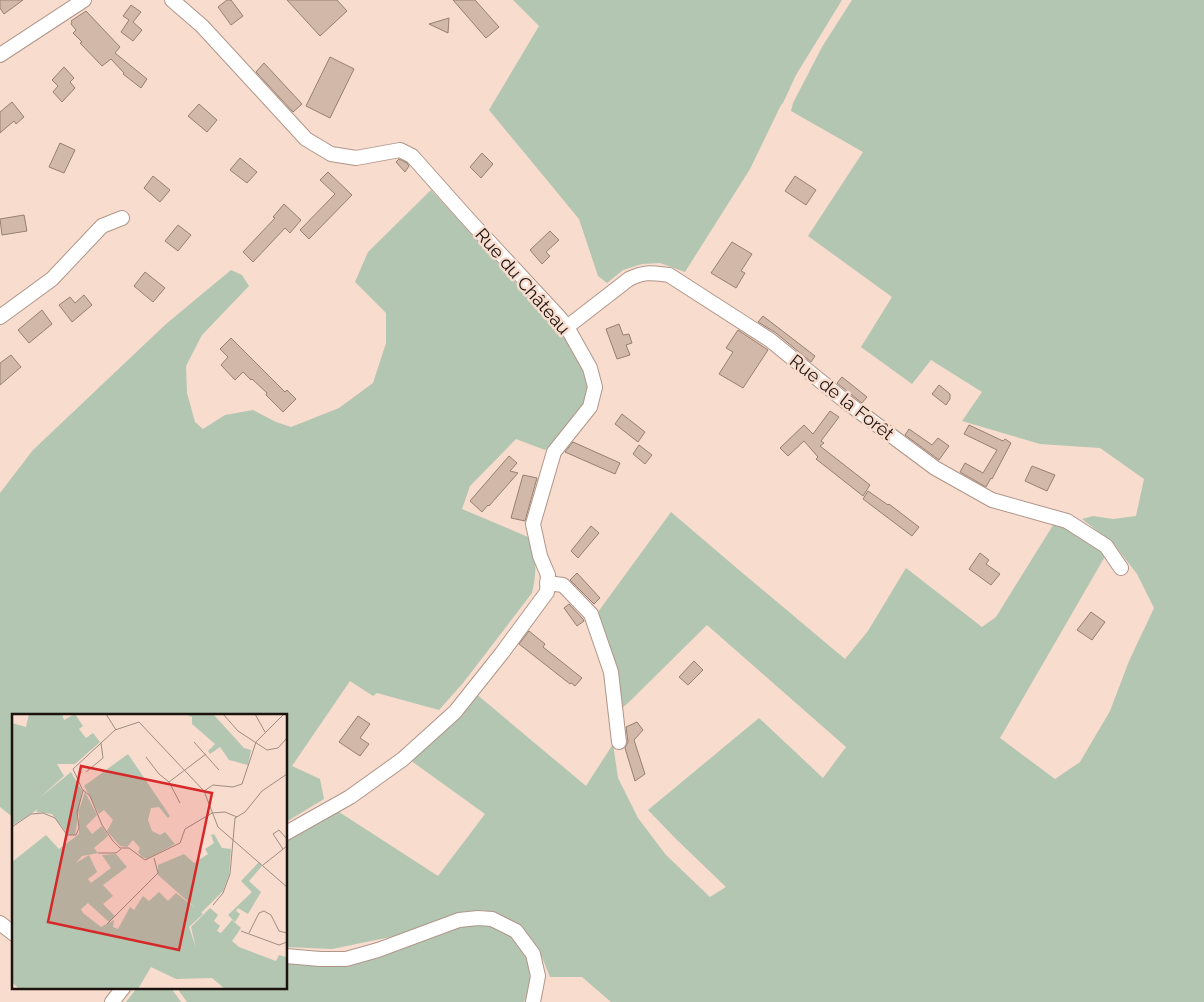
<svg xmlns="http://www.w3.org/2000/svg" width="1204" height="1002" font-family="Raleway,sans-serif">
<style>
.green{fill:#b2c6b2}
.building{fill:#d2b8a9;stroke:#978071}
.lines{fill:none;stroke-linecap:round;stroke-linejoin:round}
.minor-casing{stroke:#b09689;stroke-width:16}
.minor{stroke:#fff;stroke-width:14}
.labels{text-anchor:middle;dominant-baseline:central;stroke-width:5;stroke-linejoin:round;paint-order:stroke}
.street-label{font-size:18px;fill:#1c130e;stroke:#f8dcce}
.inset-road{fill:none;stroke:#a08c81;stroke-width:1}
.view{fill:#d62828;fill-opacity:0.15;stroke:#d62828;stroke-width:2.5}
.inset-edge{fill:none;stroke:#1c130e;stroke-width:2.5}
</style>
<rect width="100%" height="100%" fill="#f8dcce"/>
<!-- green -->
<g class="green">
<polygon points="513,0 842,0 796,75 783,103 781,105 750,169 685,272 660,263 642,264 623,270 607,283 598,276 579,219 489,110 539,26"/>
<polygon points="852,0 1204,0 1204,1002 611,1002 582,977 550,977 542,957 528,938 503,916 483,910 461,912 400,935 332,949 286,947 286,841 336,810 438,876 485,814 410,760 475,693 586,786 613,744 618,778 638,818 666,855 710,897 726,887 676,839 648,810 759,718 823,778 846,747 707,625 629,702 621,709 613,666 598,612 671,512 726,559 845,659 868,631 906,568 982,627 996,617 1055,522 1087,536 1107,553 1000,738 1055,779 1080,762 1110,711 1129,661 1154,608 1137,574 1113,543 1082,519 1093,516 1113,519 1136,516 1144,479 1100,448 1040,444 962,421 982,392 931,360 912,384 861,347 892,297 808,236 863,152 791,111 793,103 822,47"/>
<path d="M431,190L568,340L587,375L590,393L576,417L545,450L516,439L470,486L462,509L528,537C537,559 537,570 532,593L463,683L439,710L377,693L373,696L350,681L292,766L320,779L324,799L286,822V716H14V818L0,807V493L33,450L166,324L231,270L242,275L249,286L202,335L186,366L187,393L195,422L203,429L225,415L253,410L276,422L291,427L339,408L373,383L386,343V313L355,282L368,252Z"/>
<polygon points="483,922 506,932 518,943 528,959 531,989 524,1002 187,1002 177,988 286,988 286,963 373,958 416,944 458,926"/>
<polygon points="137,988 171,988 181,1002 126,1002"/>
</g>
<!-- building -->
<g class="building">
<polygon points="0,0 23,0 4,14 0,8"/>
<polygon points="227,0 231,0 243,16 231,25 218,7"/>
<polygon points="287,0 337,0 347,11 320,36"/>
<polygon points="453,0 475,0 499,27 486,38"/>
<polygon points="131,5 141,12 133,22 142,30 133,41 121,32 129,20 123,16"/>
<polygon points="86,11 120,47 115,53 147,79 141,88 123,74 124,73 111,59 102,66 80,43 82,42 73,33 76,30 71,24 72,22 71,21"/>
<polygon points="449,18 448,33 429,24"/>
<polygon points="330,57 354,69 330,118 306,106"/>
<polygon points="264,63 302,104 293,112 256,72"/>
<polygon points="64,67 74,78 70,82 75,88 62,102 53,92 58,86 52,80"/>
<polygon points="12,102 24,117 16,124 14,121 0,133 0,112"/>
<polygon points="199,104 217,120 207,132 188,116"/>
<polygon points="60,143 75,150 64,173 49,167"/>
<polygon points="482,153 493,164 481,178 470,167"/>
<polygon points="240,158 257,172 247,183 230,170"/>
<polygon points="399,159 407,163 409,166 405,172 396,162"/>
<polygon points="328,172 352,195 309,239 300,230 335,194 320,180"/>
<polygon points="153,176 170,190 160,202 144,188"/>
<polygon points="795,176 816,190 806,205 785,191"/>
<polygon points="284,204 301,220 290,233 285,228 253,262 243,252 275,218 273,217"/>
<polygon points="24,215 27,231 2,235 0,219"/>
<polygon points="178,225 191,235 178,251 165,241"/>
<polygon points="550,231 559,240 546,252 550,256 542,264 530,250"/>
<polygon points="732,242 752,254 741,271 745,273 736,288 711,273"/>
<polygon points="145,272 165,288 153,302 134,286"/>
<polygon points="84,295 92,305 72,322 59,305 70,297 75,303"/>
<polygon points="42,310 52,324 29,343 18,330"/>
<polygon points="763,316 815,356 811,362 776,333 758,322"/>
<polygon points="619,324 623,335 629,334 632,343 626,345 630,355 617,359 606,329"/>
<polygon points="738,330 768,350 743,388 719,374 733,352 726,348"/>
<polygon points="231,338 285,392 287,390 296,399 283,412 266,395 267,393 252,379 251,380 243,372 235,380 221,365 228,357 220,349"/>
<polygon points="11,355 21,367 0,385 0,363"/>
<polygon points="842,377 867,397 862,403 837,383"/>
<polygon points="939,385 950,394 950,399 946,405 932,394"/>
<polygon points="830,411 839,417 821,441 824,443 820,446 870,485 863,496 816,459 818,457 804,441 788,456 780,448 804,425 813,434"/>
<polygon points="622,414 645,432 638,442 615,424"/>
<polygon points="969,425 1003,441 1005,439 1011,443 992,479 991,478 986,487 960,472 965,463 983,473 997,450 964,434"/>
<polygon points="909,429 932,445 938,438 949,446 939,460 905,435"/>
<polygon points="573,442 620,463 615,474 565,452"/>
<polygon points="639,445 652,455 645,464 633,454"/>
<polygon points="509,456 517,463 510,471 518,473 489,506 488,505 482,512 470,501"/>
<polygon points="1032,466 1055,475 1047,491 1025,481"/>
<polygon points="523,475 537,478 525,521 511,518"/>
<polygon points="868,491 888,505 889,504 919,527 912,536 863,499"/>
<polygon points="591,526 599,533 578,558 571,551"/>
<polygon points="980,553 989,560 986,564 1000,574 991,585 969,569"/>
<polygon points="577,573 600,598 594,604 570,580"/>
<polygon points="569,604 583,619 584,621 577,626 564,608"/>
<polygon points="1091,612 1105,622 1092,640 1077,630"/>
<polygon points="529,631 545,644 543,647 582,678 575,686 571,683 570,684 519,644"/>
<polygon points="694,661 703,670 688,685 679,677"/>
<polygon points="358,716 370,724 360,738 369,744 360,756 339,742"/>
<polygon points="637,722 643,730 634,740 645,774 635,781 625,748 628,742 626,727"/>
</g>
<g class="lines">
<!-- minor casing -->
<g class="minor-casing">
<g id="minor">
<polyline points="172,0 202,26 306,139 331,154 356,158 400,150 412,156 469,220 559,317 567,327 590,368 595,387 590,407 554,452 533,524 540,556 548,575 547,592 502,653 455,712 403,759 350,797 286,833"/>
<polyline points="0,55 84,0"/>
<polyline points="0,317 52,279 102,226 122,218"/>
<path d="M567,327L629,279C645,271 652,273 669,275L770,340L845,401L935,468L992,500L1067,521L1106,546L1121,568"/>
<polyline points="547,583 563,585 591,614 611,672 619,742"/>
<polyline points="0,923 14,934"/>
<polyline points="286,956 320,959 346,959 378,950 459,920 478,918 492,919 516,931 533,954 538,976 533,1002"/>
<polyline points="112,1002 123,988"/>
</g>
</g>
<!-- minor -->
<use href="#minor" class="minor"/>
</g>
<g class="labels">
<!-- street labels -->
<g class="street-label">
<text transform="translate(523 281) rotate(49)">Rue du Château</text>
<text transform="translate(842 397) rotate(38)">Rue de la Forêt</text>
</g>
</g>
<!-- overview -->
<g transform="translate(12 714)">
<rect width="275" height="275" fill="#f8dcce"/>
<path d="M17,0H50L52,6L63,0L71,12L67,15L74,24L81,19L88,28L63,50H45L52,62L25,86L59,58L70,77L63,121H56L40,100L24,98L26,95L0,112V9L14,13ZM173,0H201L232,34L239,36L236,51L217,46L208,33L198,40L196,37L203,30L180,10V3ZM116,40L158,102L156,104L147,93L139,94L136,106L140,117L148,121L153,118L163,130L135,145L130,143L126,138L128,134L121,126L115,133L108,132L95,117L101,106L92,96L87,100L72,72ZM73,78L85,101L74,112L80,120L90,112L96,122L82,134L86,139L70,142L64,149L77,141L85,158L76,165L79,169L99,154L90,141L104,140L115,153L91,171L101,182L91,190L103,202L97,208L76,189L69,195L71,199L89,213L102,206L101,213L106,215L118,193L122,196L131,182L137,187L147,178L156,187L164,179L191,200L177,213L184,234L179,213L198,194L206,201L202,207L208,212L205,217L209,219L220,206L229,214L220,227L227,233L264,247L267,241L274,243L275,240V275H213L200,264L164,265L139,253L126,275H7L0,268V148L34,121L47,135L67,120V96ZM202,120L210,134L219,135L217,161L211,177L189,199L146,161V151L172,140L182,149L196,140L193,135L202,129L199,121ZM247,148L250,152L237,167L249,178L236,200L226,194L224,197L228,200L223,208L216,201L240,178L229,167Z" fill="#b2c6b2"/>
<path class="inset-road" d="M94,0L104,16M211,0L226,17L255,36L266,34L275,24M243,0L253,18M182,28L207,56M134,43L147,60L157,68L168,89M74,58L91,44L89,29M157,68L194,40M71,76L78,82L90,111L101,127L108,134H117L133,146L168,129L173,115L200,99L213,98L225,103M192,77L201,71L221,73L230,70L244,28L272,0M0,113L19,100L31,99L43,104L55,121H64L67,114L65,98L71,77L61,55L103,16L127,8L192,77L206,113L275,173M271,135L261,120L267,116L275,125M86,139H104L109,135M251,151L275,132M201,191L211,179L218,160L223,104L233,98L250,77L275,60M95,210L146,159L142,144M229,217L267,231L275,228M237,219L247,199L252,197L259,201L267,217L275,219"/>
<path class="view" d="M69,52L200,79L167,236L36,208Z"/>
<rect width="275" height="275" class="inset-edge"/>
</g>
</svg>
